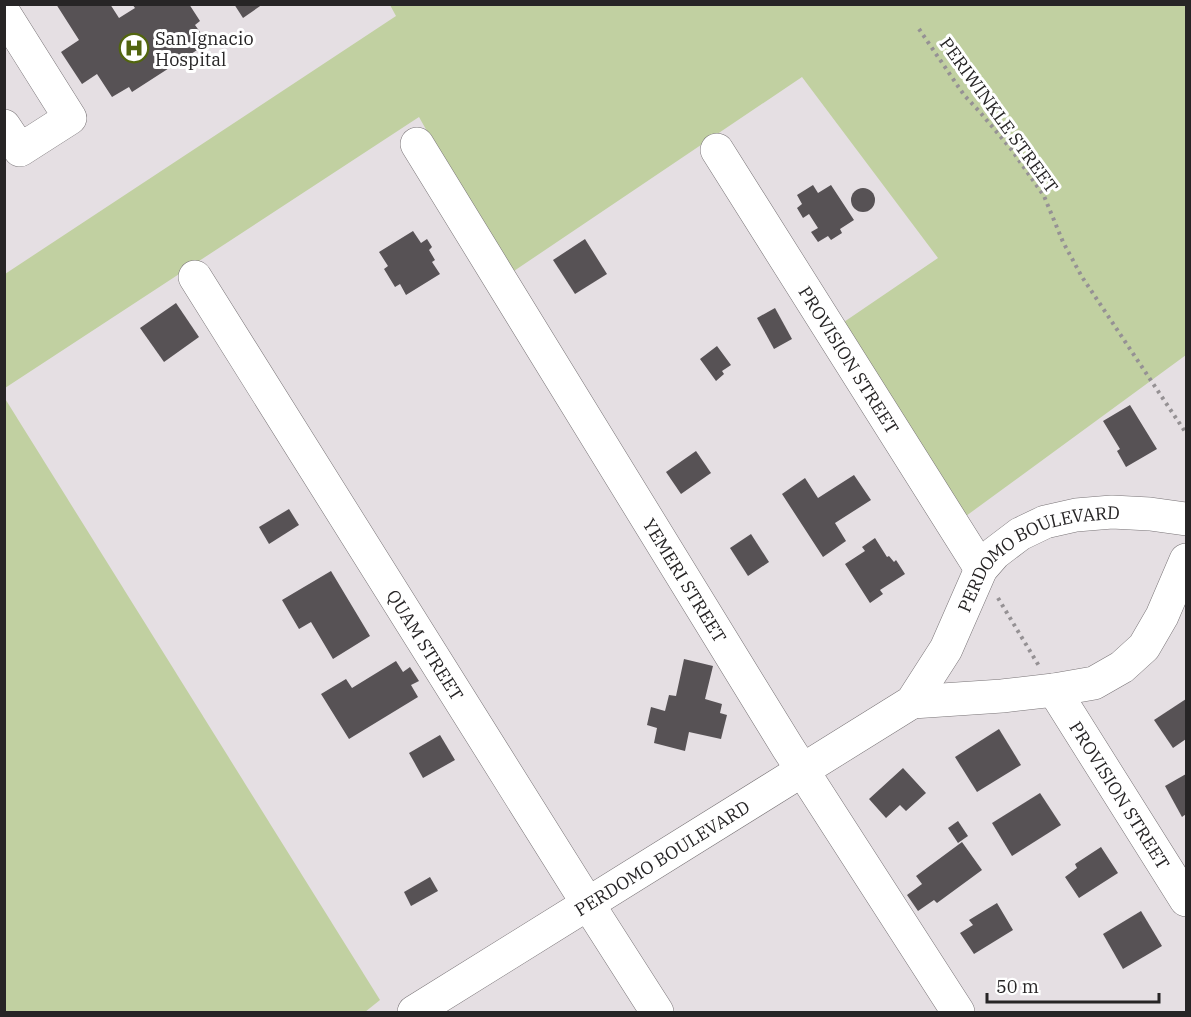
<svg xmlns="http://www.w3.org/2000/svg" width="1191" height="1017" font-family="'IBM Plex Serif',serif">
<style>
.green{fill:#c1d0a1}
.building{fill:#575255}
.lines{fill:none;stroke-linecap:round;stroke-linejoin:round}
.minor-casing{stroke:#797477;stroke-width:34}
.path{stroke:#959194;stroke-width:4;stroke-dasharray:3 4.5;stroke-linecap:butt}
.minor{stroke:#fff;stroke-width:33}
.labels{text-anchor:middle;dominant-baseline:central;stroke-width:6;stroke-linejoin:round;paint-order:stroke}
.poi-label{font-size:18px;fill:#272526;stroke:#fff;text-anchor:start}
.street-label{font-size:18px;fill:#272526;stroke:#fff}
</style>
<rect width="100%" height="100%" fill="#e5dfe3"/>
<!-- green -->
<g class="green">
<polygon points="390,5 1186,5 1186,355 966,516 841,324 938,258 802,77 508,275 419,117 5,388 5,274 396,16"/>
<polygon points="4,397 380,1000 365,1012 5,1012"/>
</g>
<!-- building -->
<g class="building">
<polygon points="56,4 110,4 119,18 135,8 132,4 189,4 200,21 195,25 208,43 132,92 129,87 112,97 97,74 82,84 61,52 79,40"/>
<polygon points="234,4 263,4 243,18"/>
<polygon points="813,185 818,193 831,185 854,220 840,229 842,233 831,240 828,236 818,242 811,232 818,228 809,214 803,218 797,208 802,204 797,195"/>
<circle cx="863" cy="200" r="12"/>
<polygon points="413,231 421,243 427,239 432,247 429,250 435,260 432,262 440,274 406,295 400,284 395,287 384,269 388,266 379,252"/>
<polygon points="585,239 607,274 575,294 553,260"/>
<polygon points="176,303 199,337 164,362 140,328"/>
<polygon points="775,308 792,339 774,349 757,318"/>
<polygon points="717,346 731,365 722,371 724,374 716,381 700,359"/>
<polygon points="1130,405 1157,449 1126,467 1117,451 1120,449 1103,421"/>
<polygon points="696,451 711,473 681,494 666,472"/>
<polygon points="854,475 871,500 835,523 846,541 823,557 782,494 805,478 818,498"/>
<polygon points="289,509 299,525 269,544 259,527"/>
<polygon points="751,534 769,562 748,576 730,548"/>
<polygon points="875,538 887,557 889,556 894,562 896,560 905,574 880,590 883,594 870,603 845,564 865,551 862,547"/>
<polygon points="331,571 370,636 333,659 311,622 299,629 282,600"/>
<polygon points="684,659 713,666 705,699 722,704 720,713 727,715 721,739 689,732 685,751 654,743 657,728 647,725 651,707 665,711 669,695 676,696"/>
<polygon points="396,661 403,672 410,667 419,681 411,685 418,697 349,739 321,694 346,679 352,688"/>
<polygon points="1186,699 1186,739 1173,748 1154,720"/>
<polygon points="999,729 1021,765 977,792 955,757"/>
<polygon points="440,735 455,760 423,778 409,753"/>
<polygon points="903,768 926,793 906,811 900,805 886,818 869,799"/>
<polygon points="1186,774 1186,814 1182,817 1165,786"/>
<polygon points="1040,793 1061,825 1012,856 992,823"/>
<polygon points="958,821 968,836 958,843 948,828"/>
<polygon points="962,842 982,870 937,903 934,900 918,911 907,895 922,884 916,876"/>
<polygon points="1101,847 1118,873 1079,898 1065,877 1077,868 1075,864"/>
<polygon points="430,877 438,891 411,906 404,892"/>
<polygon points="997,903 1013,930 974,954 960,933 973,925 969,920"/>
<polygon points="1141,911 1162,946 1123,969 1103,934"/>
</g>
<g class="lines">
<!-- minor casing -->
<g class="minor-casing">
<g id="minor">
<polyline points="4,13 70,118 20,150 4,126"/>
<path id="s1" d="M417,144L788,748L958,1012"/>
<path id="s2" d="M717,150L981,569"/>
<path id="s3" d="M195,277L588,904L657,1012"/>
<path id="s4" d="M1054,690L1186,900"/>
<polyline points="912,702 1002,696 1054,690 1094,683 1122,667 1144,647 1162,616 1186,560"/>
<path id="s5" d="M414,1012L912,702L946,649L981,569L995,553L1020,534L1045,522L1076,515L1112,512L1150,514L1186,519"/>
</g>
</g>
<!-- path -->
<g class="path">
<polyline points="919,29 964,95 979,111 1011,149 1044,196 1063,242 1082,277 1186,433"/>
<polyline points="998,598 1039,666"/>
</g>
<!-- minor -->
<use href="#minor" class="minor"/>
</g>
<!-- icons -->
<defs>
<g id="hospital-ring" transform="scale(1.5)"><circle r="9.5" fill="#fff" stroke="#52650f" stroke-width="1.5"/><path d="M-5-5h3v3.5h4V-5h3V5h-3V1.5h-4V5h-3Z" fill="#52650f"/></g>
</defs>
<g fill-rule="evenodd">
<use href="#hospital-ring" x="134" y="48"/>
</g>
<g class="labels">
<!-- poi labels -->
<g class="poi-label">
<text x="155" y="38">San Ignacio<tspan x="155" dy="21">Hospital</tspan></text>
</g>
<!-- street labels -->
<g class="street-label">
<text transform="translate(999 115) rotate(54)">PERIWINKLE STREET</text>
<text stroke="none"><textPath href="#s2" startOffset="248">PROVISION STREET</textPath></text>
<text stroke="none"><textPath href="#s5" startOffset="792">PERDOMO BOULEVARD</textPath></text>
<text stroke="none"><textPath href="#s1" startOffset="512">YEMERI STREET</textPath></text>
<text stroke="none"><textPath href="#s3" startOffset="434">QUAM STREET</textPath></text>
<text stroke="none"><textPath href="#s4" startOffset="124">PROVISION STREET</textPath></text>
<text stroke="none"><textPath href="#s5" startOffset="292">PERDOMO BOULEVARD</textPath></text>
</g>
</g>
<!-- border -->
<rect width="1191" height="1017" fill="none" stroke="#272526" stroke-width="12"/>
<!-- scale -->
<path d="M987 993v9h172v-9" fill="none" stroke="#272526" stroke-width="3"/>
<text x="996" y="993" font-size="18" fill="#272526" stroke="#ffffff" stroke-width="4.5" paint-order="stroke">50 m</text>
</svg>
